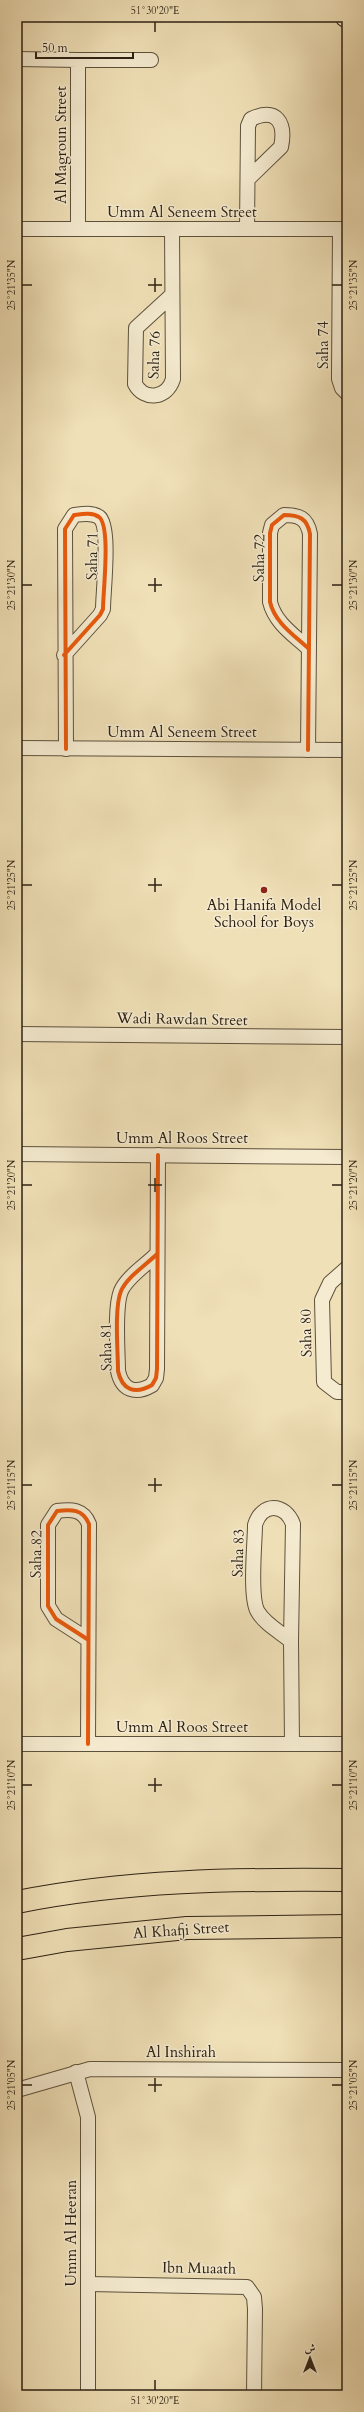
<svg xmlns="http://www.w3.org/2000/svg" width="364" height="2412" font-family="Cardo,Amiri,serif">
<style>
.lines{fill:none;stroke-linecap:round;stroke-linejoin:round}
.street-casing{stroke:#5d513c;stroke-width:16}
.secondary-casing{stroke:#2c2113;stroke-width:21}
.highway-casing{stroke:#2c2113;stroke-width:24}
.street{stroke:#f5ebd0;stroke-width:14}
.secondary{stroke:#f5ebd0;stroke-width:19}
.highway{stroke:#f0e0b7;stroke-width:22}
.cycleway-casing{stroke:#f5ebd0;stroke-width:6}
.cycleway{stroke:#e8590c;stroke-width:4}
.ticks{fill:none;stroke:#2c2113;stroke-width:1.5}
.poi-dot{fill:#8f2418;stroke:#f5ebd0;stroke-width:1.5}
.labels{text-anchor:middle;dominant-baseline:central;stroke-width:3;stroke-linejoin:round;paint-order:stroke}
.street-label{font-size:15px;fill:#2c2113;stroke:#f5ebd0}
.poi-label{font-size:15px;fill:#2c2113;stroke:#f5ebd0}
.neatline{fill:none;stroke:#2c2113;stroke-width:1.5}
.ticks-label{font-size:10px;text-anchor:middle;fill:#2c2113}
</style>
<rect width="100%" height="100%" fill="#f0e0b7"/>
<filter id="stains"><feTurbulence type="fractalNoise" baseFrequency=".005" numOctaves="4"/><feColorMatrix values="0 0 0 0 .2 0 0 0 0 .09 0 0 0 0 .02 0 0 0 .5 -.17"/></filter>
<radialGradient id="worn" r=".72"><stop offset=".6" stop-color="#630" stop-opacity="0"/><stop offset="1" stop-color="#630" stop-opacity=".3"/></radialGradient>
<g class="lines">
<!-- street casing -->
<g class="street-casing">
<g id="street">
<polyline points="17,59 78,60 78,229"/>
<polyline points="78,60 151,60"/>
<polyline points="17,229 347,229"/>
<path d="M172,229L173,379C167,399 144,401 135,384L136,328L172,295"/>
<path d="M247,229L248,126L251,119C277,107 286,123 281,147L248,179"/>
<polyline points="340,229 339,379 342,388 347,393"/>
<path d="M64,655L100,615L103,609C103,592 111,526 99,517C92,512 82,514 74,515L65,529L66,749"/>
<polyline points="17,748 347,750"/>
<path d="M308,750C309,678 309,606 310,534C307,518 299,515 284,515L272,525L270,533V602C275,623 294,635 309,649"/>
<polyline points="17,1034 347,1037"/>
<polyline points="17,1154 347,1157"/>
<path d="M157,1254C146,1265 127,1277 121,1291C114,1308 118,1352 118,1371C122,1390 135,1395 152,1385L156,1378L157,1369L158,1155"/>
<polyline points="347,1268 330,1283 322,1300 324,1382 337,1392 347,1392"/>
<path d="M87,1639L56,1619L48,1606V1525L57,1511C71,1509 83,1509 89,1524L88,1744"/>
<path d="M291,1641C280,1632 265,1624 258,1612C249,1598 255,1543 255,1525C262,1502 285,1503 293,1524L291,1641L292,1744"/>
<polyline points="17,1744 347,1744"/>
<polyline points="76,2072 88,2117 88,2395"/>
<polyline points="17,2090 90,2069 347,2070"/>
<polyline points="88,2284 247,2287 254,2297 255,2309 254,2395"/>
</g>
</g>
<!-- secondary casing -->
<g class="secondary-casing">
<polyline id="secondary" points="345,17 347,18"/>
</g>
<!-- highway casing -->
<g class="highway-casing">
<g id="highway">
<path d="M17,1902C126,1880 236,1879 347,1880"/>
<polyline points="17,1949 67,1940 187,1928 347,1926"/>
</g>
</g>
<!-- street -->
<use href="#street" class="street"/>
<!-- secondary -->
<use href="#secondary" class="secondary"/>
<!-- highway -->
<use href="#highway" class="highway"/>
<!-- cycleway casing -->
<g class="cycleway-casing">
<g id="cycleway">
<path d="M64,655L100,615L103,609C103,592 111,526 99,517C92,512 82,514 74,515L65,529L66,749"/>
<path d="M308,750C309,678 309,606 310,534C307,518 299,515 284,515L272,525L270,533V602C275,623 294,635 309,649"/>
<path d="M157,1254C146,1265 127,1277 121,1291C114,1308 118,1352 118,1371C122,1390 135,1395 152,1385L156,1378L157,1369L158,1155"/>
<path d="M87,1639L56,1619L48,1606V1525L57,1511C71,1509 83,1509 89,1524L88,1744"/>
</g>
</g>
<!-- cycleway -->
<use href="#cycleway" class="cycleway"/>
</g>
<!-- ticks -->
<path class="ticks" d="M155,22V32M155,278V292M22,285H32M148,285H162M332,285H342M155,578V592M22,585H32M148,585H162M332,585H342M155,878V892M22,885H32M148,885H162M332,885H342M155,1178V1192M22,1185H32M148,1185H162M332,1185H342M155,1478V1492M22,1485H32M148,1485H162M332,1485H342M155,1778V1792M22,1785H32M148,1785H162M332,1785H342M155,2078V2092M22,2085H32M148,2085H162M332,2085H342M155,2380V2390"/>
<!-- markers -->
<circle class="poi-dot" cx="264" cy="890" r="4"/>
<g class="labels">
<!-- street labels -->
<g class="street-label">
<text transform="translate(61 145) rotate(-90)">Al Magroun Street</text>
<text x="182" y="212">Umm Al Seneem Street</text>
<text transform="translate(323 345) rotate(-90)">Saha 74</text>
<text transform="translate(154 355) rotate(-88)">Saha 76</text>
<text transform="translate(92 556) rotate(-89)">Saha 71</text>
<text transform="translate(259 558) rotate(-89)">Saha 72</text>
<text x="182" y="732">Umm Al Seneem Street</text>
<text transform="translate(182 1019) rotate(1)">Wadi Rawdan Street</text>
<text x="182" y="1138">Umm Al Roos Street</text>
<text transform="translate(306 1333) rotate(-91)">Saha 80</text>
<text transform="translate(106 1347) rotate(-91)">Saha 81</text>
<text transform="translate(238 1553) rotate(-88)">Saha 83</text>
<text transform="translate(36 1554) rotate(-89)">Saha 82</text>
<text x="182" y="1727">Umm Al Roos Street</text>
<text transform="translate(181 1930) rotate(-4)">Al Khafji Street</text>
<text x="181" y="2052">Al Inshirah</text>
<text transform="translate(71 2233) rotate(-90)">Umm Al Heeran</text>
<text transform="translate(199 2268) rotate(1)">Ibn Muaath</text>
</g>
<!-- poi labels -->
<g class="poi-label">
<text x="264" y="905">Abi Hanifa Model<tspan x="264" dy="17">School for Boys</tspan></text>
</g>
</g>
<!-- margin -->
<rect width="364" height="2412" fill="none" stroke="#f0e0b7" stroke-width="44"/>
<!-- north arrow -->
<g transform="translate(310 2358)" stroke="#f5ebd0" stroke-width="3" paint-order="stroke">
<path d="M0-3L7 15L0 10L-7 15Z" fill="#2c2113"/>
<text y="-6" font-size="11" font-weight="bold" text-anchor="middle" fill="#2c2113">ش</text>
</g>
<!-- scale -->
<path d="M36 52v6h97v-6" fill="none" stroke="#2c2113" stroke-width="2"/>
<text x="42" y="52" font-size="12" fill="#2c2113" stroke="#f5ebd0" stroke-width="3" paint-order="stroke">50 m</text>
<rect x="22" y="22" width="320" height="2368" class="neatline"/>
<g class="ticks-label">
<text x="155" y="14">51°30'20"E</text>
<text transform="translate(11 285) rotate(-90)" y="4">25°21'35"N</text>
<text transform="translate(353 285) rotate(-90)" y="4">25°21'35"N</text>
<text transform="translate(11 585) rotate(-90)" y="4">25°21'30"N</text>
<text transform="translate(353 585) rotate(-90)" y="4">25°21'30"N</text>
<text transform="translate(11 885) rotate(-90)" y="4">25°21'25"N</text>
<text transform="translate(353 885) rotate(-90)" y="4">25°21'25"N</text>
<text transform="translate(11 1185) rotate(-90)" y="4">25°21'20"N</text>
<text transform="translate(353 1185) rotate(-90)" y="4">25°21'20"N</text>
<text transform="translate(11 1485) rotate(-90)" y="4">25°21'15"N</text>
<text transform="translate(353 1485) rotate(-90)" y="4">25°21'15"N</text>
<text transform="translate(11 1785) rotate(-90)" y="4">25°21'10"N</text>
<text transform="translate(353 1785) rotate(-90)" y="4">25°21'10"N</text>
<text transform="translate(11 2085) rotate(-90)" y="4">25°21'05"N</text>
<text transform="translate(353 2085) rotate(-90)" y="4">25°21'05"N</text>
<text x="155" y="2404">51°30'20"E</text>
</g>
<rect width="100%" height="100%" filter="url(#stains)"/>
<rect width="100%" height="100%" fill="url(#worn)"/>
</svg>
